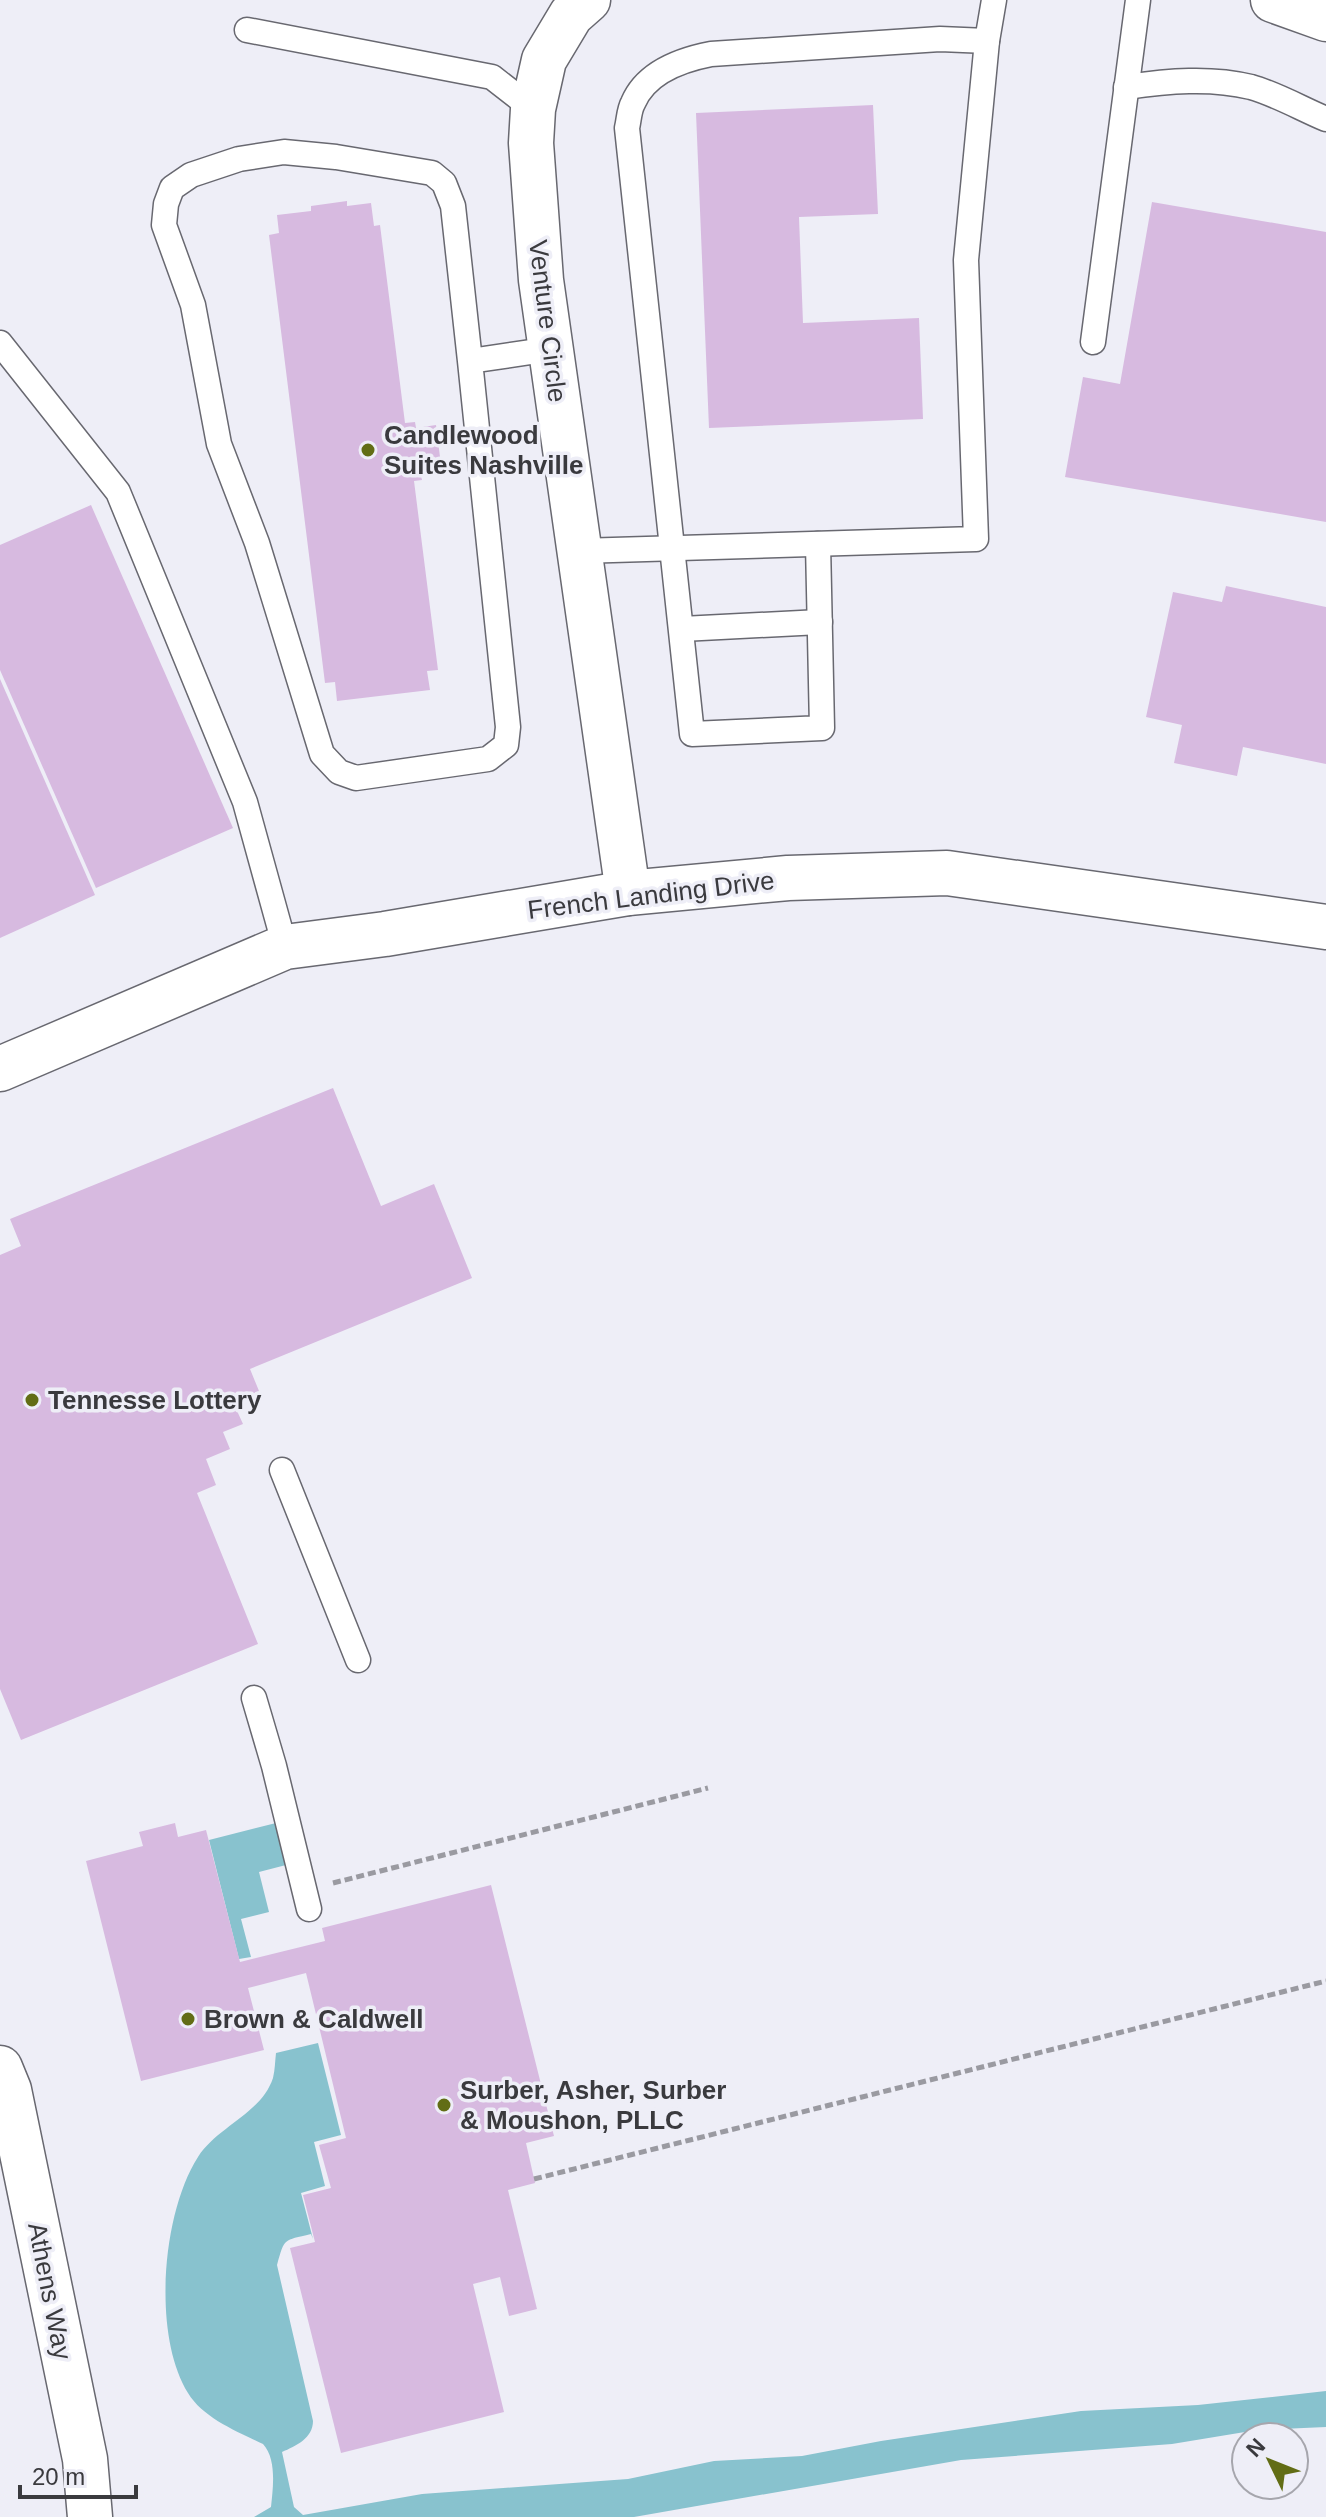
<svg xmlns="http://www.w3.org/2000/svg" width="1326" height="2517" font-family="Helvetica,sans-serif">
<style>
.water{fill:#88c2ce}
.building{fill:#d7bae0}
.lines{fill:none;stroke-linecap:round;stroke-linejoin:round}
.lane-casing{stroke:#686870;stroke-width:27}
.street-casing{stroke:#686870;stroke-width:47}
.secondary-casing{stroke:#686870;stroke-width:47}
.path{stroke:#9a9aa1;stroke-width:5;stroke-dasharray:8 4;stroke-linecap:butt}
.lane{stroke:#fff;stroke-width:24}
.street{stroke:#fff;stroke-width:44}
.secondary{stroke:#fff;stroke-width:44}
.poi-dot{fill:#626d15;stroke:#eeeef7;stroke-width:3}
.labels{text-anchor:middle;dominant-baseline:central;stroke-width:7;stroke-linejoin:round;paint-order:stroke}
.street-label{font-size:26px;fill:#3a3a3e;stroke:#eeeef7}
.poi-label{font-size:26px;font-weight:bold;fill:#3a3a3e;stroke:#eeeef7;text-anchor:start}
</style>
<rect width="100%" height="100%" fill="#eeeef7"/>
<!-- water -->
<g class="water">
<polygon points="276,1823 286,1865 259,1872 269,1912 241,1919 251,1957 239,1959 209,1840"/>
<path d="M318,2043L341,2135L314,2142L325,2186L301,2193L313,2239L311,2234C283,2241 285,2237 277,2265L313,2421C313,2438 296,2446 282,2452L294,2507L303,2515L422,2494L628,2479L714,2461L802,2456L881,2441L1081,2411L1198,2405L1326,2391V2427L1257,2430L1172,2444L961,2460L634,2517H254L271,2507C273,2488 277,2459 263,2444C238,2432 203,2418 188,2393C152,2335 162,2213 198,2157C218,2126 261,2114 273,2078C275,2070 275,2061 276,2053Z"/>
</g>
<!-- building -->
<g class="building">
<polygon points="873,105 878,214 799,217 803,323 919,318 923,419 709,428 696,113"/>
<polygon points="347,201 347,206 371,203 374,226 380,225 405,423 415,422 416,428 436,425 442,473 421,476 422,480 414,481 438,670 427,671 430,690 337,701 335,682 325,683 269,235 279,233 277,215 311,211 311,206"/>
<polygon points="1152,202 1326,232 1326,522 1065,477 1083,377 1120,384"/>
<polygon points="91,505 233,828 96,888 0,670 0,545"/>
<polygon points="1226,586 1326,607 1326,764 1243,747 1237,776 1174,763 1182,725 1146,717 1173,592 1222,602"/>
<polygon points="0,679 95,895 0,938"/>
<polygon points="333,1088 381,1206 434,1184 472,1278 250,1369 259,1391 233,1402 243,1424 223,1432 230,1449 206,1459 216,1485 197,1493 258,1644 21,1740 0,1689 0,1255 21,1246 10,1219"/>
<polygon points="175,1823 178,1837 206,1830 240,1962 325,1941 322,1928 491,1885 554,2136 526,2143 535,2183 508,2190 537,2309 509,2316 500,2277 473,2284 504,2412 341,2453 290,2248 315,2242 303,2195 331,2188 319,2145 346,2138 306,1973 248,1988 264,2050 141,2081 86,1861 143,1846 139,1832"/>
</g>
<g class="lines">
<!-- lane casing -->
<g class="lane-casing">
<g id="lane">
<polyline points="247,30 492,77 533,109"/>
<path d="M1126,87C1168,81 1210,77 1251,87C1276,94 1302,109 1326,119"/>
<polyline points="1093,342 1138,0"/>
<polyline points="0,343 118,492 245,802 285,947"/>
<polyline points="470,361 453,206 444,183 432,173 336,157 284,152 239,159 191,175 172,188 166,204 164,225 193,305 219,444 257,543 322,754 339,772 356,778 488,759 506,745 508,727 470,361 551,349"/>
<path d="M818,544L822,728L692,734L627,128C629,120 629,110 633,103C646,72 680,60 711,54L940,39L987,41"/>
<polyline points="579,551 976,539 966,260 987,41 994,0"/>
<polyline points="682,629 820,622"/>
<polyline points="282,1470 358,1660"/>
<polyline points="254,1698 274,1766 309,1909"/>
</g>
</g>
<!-- street casing -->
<g class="street-casing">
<g id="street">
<polyline points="588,0 571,15 544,60 533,109 531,143 541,280 628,893"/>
<polyline points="1273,0 1326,19"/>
</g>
</g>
<!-- secondary casing -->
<g class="secondary-casing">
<g id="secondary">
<polyline points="0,1069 285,947 385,934 628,893 788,878 947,873 1326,927"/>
<polyline points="0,2068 9,2090 85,2459 90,2517"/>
</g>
</g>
<!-- path -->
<g class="path">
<polyline points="333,1883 708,1788"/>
<polyline points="534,2179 1326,1981"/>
</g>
<!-- lane -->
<use href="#lane" class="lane"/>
<!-- street -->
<use href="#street" class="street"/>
<!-- secondary -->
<use href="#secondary" class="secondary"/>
</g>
<!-- markers -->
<g class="poi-dot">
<circle cx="368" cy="450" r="8"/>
<circle cx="32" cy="1400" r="8"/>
<circle cx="188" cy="2019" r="8"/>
<circle cx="444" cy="2105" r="8"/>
</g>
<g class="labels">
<!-- street labels -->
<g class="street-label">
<text transform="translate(548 321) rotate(83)">Venture Circle</text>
<text transform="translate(651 895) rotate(-7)">French Landing Drive</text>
<text transform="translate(50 2291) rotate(79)">Athens Way</text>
</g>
<!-- poi labels -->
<g class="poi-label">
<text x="384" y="435">Candlewood<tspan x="384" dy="30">Suites Nashville</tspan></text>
<text x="48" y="1400">Tennesse Lottery</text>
<text x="204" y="2019">Brown &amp; Caldwell</text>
<text x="460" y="2090">Surber, Asher, Surber<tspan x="460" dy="30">&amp; Moushon, PLLC</tspan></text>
</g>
</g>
<!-- north arrow -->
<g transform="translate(1270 2461) rotate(313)"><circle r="38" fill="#eeeef7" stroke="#a6a6ad" stroke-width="2"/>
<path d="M0-6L14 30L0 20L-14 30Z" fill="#626d15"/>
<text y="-12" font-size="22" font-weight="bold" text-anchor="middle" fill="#3a3a3e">N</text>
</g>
<!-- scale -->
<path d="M20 2485v12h116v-12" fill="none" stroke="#3a3a3e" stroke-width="4"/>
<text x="32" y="2485" font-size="24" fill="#3a3a3e" stroke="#eeeef7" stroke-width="6" paint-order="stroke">20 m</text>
</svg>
